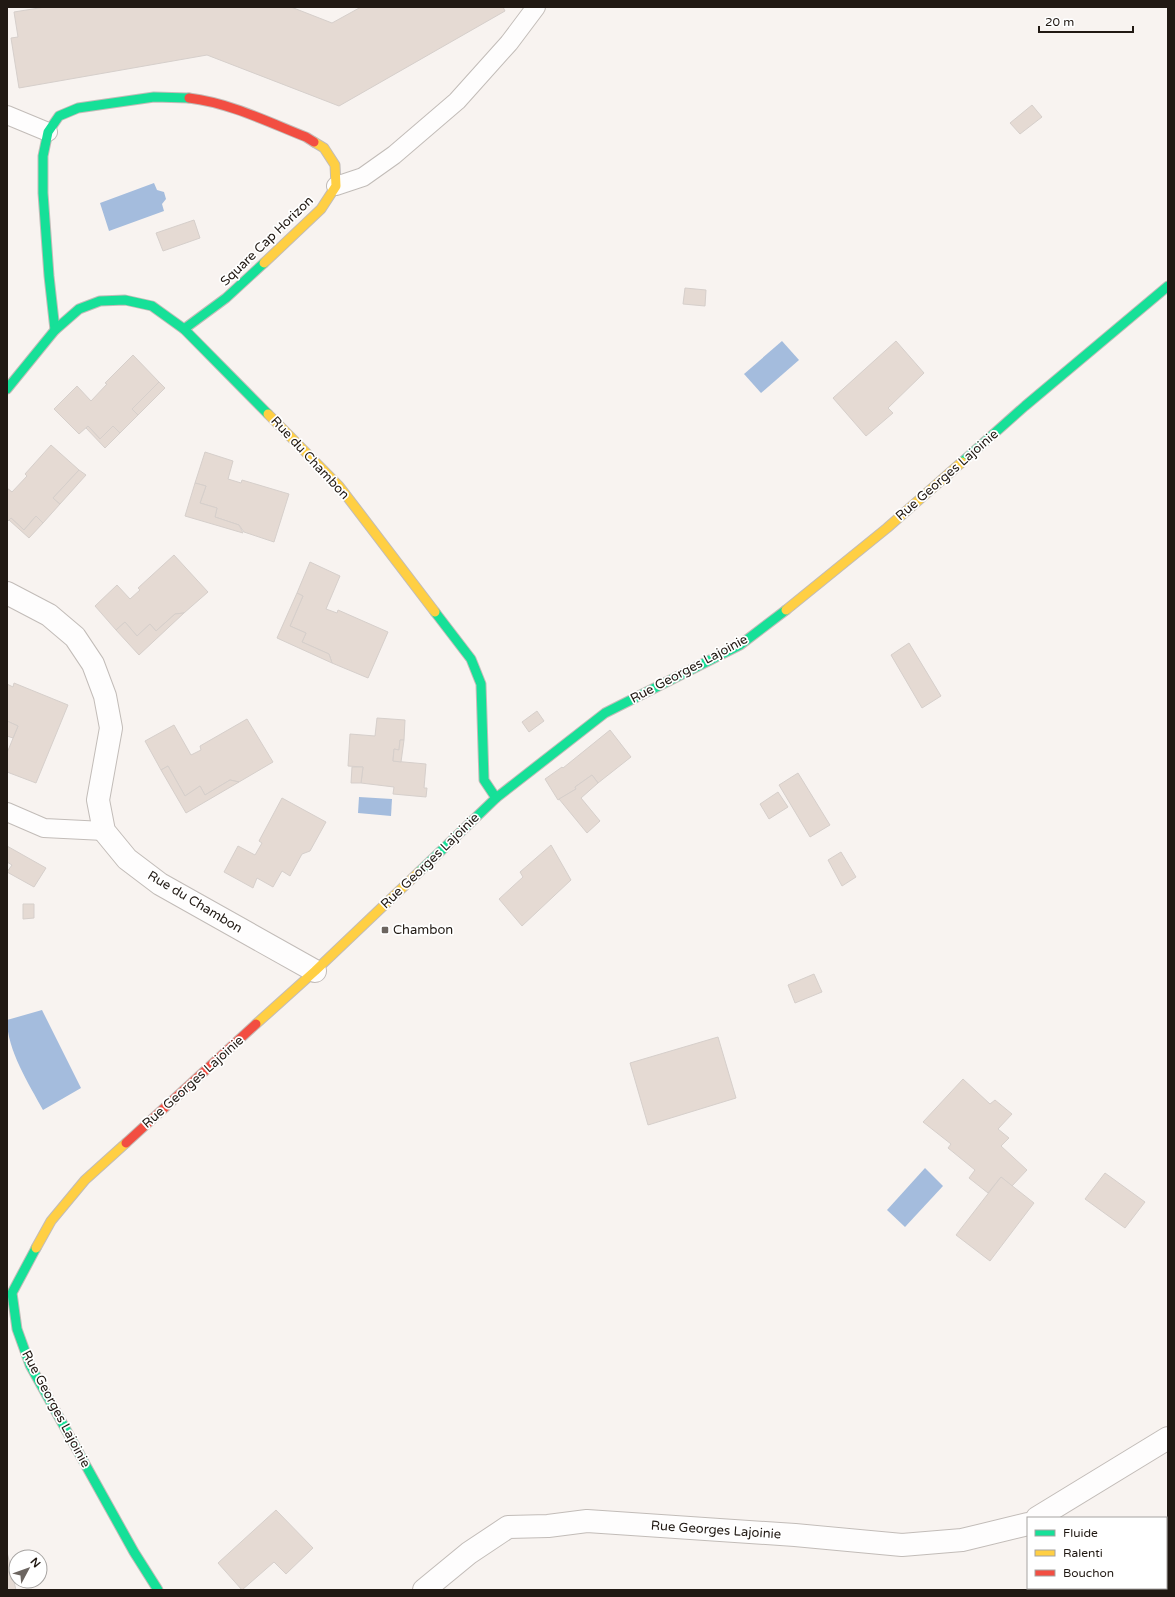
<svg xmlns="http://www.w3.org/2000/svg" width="1175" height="1597" font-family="'Varela Round',sans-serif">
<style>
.water{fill:#a4bcdd}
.building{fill:#e5dad3;stroke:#d6cfcb}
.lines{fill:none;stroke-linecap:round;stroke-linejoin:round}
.lane-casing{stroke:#c2bcb8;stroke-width:20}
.street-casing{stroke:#c2bcb8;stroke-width:24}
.fast-casing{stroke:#c2bcb8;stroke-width:11}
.slow-casing{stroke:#c2bcb8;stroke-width:11}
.jam-casing{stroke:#c2bcb8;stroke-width:11}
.lane{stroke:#fefdfd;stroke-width:18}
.street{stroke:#fefdfd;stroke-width:22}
.fast{stroke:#16e098;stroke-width:9}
.slow{stroke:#ffcf43;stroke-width:9}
.jam{stroke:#f24e42;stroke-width:9}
.poi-dot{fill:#6c6560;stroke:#fff;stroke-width:1.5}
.labels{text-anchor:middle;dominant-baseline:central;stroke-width:3.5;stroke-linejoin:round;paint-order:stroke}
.street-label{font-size:13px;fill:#211913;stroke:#fff}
.poi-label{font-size:13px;fill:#211913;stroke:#fff;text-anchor:start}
</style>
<rect width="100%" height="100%" fill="#f8f3f0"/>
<!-- water -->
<g class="water">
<polygon points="154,183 157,190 164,192 166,199 162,204 164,211 109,231 100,203"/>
<polygon points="782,341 799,360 761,393 744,374"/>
<polygon points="359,797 392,799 391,816 358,813"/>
<path d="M42,1010L81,1088L43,1110C29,1084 7,1050 7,1020Z"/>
<polygon points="925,1168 943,1186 905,1227 887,1210"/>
</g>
<!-- building -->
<g class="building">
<polygon points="45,7 291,7 332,23 361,7 503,7 505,11 339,106 207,55 19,88 11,38 18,37 14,12"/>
<polygon points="1032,105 1042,117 1020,134 1010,123"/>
<polygon points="194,220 200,238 163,251 156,233"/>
<polygon points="685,288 706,290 705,306 683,304"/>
<polygon points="896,341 924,373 888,408 893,413 866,436 833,398"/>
<polygon points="133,355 159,382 132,409 138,415 120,433 113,426 100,439 88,426 79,434 54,409 77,386 91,401 107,384 105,383"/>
<polygon points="159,382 165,388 138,415 132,409"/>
<polygon points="88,426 100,439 113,426 120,433 105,448 86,428"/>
<polygon points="51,445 79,470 53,498 60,504 43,523 36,516 24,530 11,518 7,522 7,488 12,492 27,476 25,474"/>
<polygon points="205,452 233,461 228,479 241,483 242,480 289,494 274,542 244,532 239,525 215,517 217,508 200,503 206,486 195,483"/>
<polygon points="79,470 86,475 60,504 53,498"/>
<polygon points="195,483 206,486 200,503 217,508 215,517 239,525 243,533 185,516"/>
<polygon points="36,516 43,523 29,538 9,520 11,518 24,530"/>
<polygon points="174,555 208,592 184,613 175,614 156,631 150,624 137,636 125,622 116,630 95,606 117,585 130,599 140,590 138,588"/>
<polygon points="310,562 340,576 326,609 337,613 338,610 388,632 368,678 332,663 329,654 302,642 306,633 290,626 303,596 297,593"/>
<polygon points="297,593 303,596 290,626 306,633 302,642 329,654 332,663 277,638"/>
<polygon points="184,613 139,655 116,630 125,622 137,636 150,624 156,631 175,614"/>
<polygon points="909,643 941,696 922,708 891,655"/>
<polygon points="14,683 68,705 36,783 7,772 7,753 18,726 7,721 7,684 13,687"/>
<polygon points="537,711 544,721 529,732 522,722"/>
<polygon points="377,718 405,720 404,740 400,740 399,750 394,749 393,761 426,764 424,788 427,788 426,797 393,794 394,787 361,783 363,767 348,766 350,734 375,736"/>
<polygon points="247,719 273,762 239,782 230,780 205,795 200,786 185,796 168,766 161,770 145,741 174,725 191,755 201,750 200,746"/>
<polygon points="7,721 18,726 13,738 7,736"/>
<polygon points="610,730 631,757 598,783 592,775 575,787 576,789 558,800 545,779 562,767 563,768"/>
<polygon points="400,740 404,740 401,762 393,761 394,749 399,750"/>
<polygon points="168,766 185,796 200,786 205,795 230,780 239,782 186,813 161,770"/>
<polygon points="352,767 363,767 361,783 351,783"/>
<polygon points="798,773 830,825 810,837 779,785"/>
<polygon points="592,775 598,783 581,798 600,821 587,833 559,799 576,789 575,787"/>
<polygon points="778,792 788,807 769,819 760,804"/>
<polygon points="282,798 326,822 310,851 302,854 290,876 282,871 273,887 257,878 253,888 224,872 238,846 255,855 262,843 259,841"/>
<polygon points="551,845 571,880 522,926 499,899 523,877 520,872"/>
<polygon points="7,846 46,868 34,887 7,872 12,865 7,862"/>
<polygon points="841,852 856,877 842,886 828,860"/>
<polygon points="23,904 34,904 34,918 23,919"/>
<polygon points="814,974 822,992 795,1003 788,985"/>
<polygon points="718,1037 736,1098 648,1125 630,1063"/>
<polygon points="963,1079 990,1104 995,1100 1012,1114 998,1129 1009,1138 1001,1146 1027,1170 1012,1186 1001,1177 988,1193 969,1178 975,1170 948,1148 951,1144 923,1122"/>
<polygon points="1105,1173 1145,1202 1125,1228 1085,1199"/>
<polygon points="1001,1177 1034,1203 990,1261 956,1235"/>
<polygon points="276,1510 313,1548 286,1574 274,1562 242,1590 218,1563"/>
<polygon points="7,1552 16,1590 7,1590"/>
</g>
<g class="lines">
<!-- lane casing -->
<g class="lane-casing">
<g id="lane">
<polyline points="7,115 48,132"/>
<polyline points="336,186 363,177 394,155 457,101 509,43 536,7"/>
<polyline points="7,812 44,828 104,831"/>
</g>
</g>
<!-- street casing -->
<g class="street-casing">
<g id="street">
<polyline points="7,593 49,615 75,637 93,664 105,696 111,728 98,800 104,831 127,859 160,884 315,971"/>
<polyline points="1037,1518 1168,1438"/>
<polyline points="424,1590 469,1553 508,1527 548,1526 587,1521 795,1535 902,1545 962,1540 1028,1524"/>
</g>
</g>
<!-- fast casing -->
<g class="fast-casing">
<g id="fast">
<polyline points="184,329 226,298 264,263"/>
<polyline points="55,330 49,276 43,193 43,156 48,132 59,116 78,108 154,97 189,98"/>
<polyline points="7,389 55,330 79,309 100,301 125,300 152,306 184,329 268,414"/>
<polyline points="962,462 1025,406 1168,286"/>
<polyline points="435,612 471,659 481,684 484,780 496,798"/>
<polyline points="419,872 496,798 605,713 740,645 786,610"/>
<polyline points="36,1248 12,1293 17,1329 30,1365 134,1552 158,1590"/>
<polyline points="1166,1549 1168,1545"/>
<polyline points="1139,1590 1141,1588"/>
</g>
</g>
<!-- slow casing -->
<g class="slow-casing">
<g id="slow">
<polyline points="264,263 321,209 336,186 335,165 324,148 314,142"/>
<polyline points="268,414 339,486 435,612"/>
<polyline points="786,610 887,528 962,462"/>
<polyline points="256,1024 315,971 419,872"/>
<polyline points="36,1248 51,1221 85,1180 126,1143"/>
</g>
</g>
<!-- jam casing -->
<g class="jam-casing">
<g id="jam">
<path d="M189,98C230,103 268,122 306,137L314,142"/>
<polyline points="126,1143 256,1024"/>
</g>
</g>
<!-- lane -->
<use href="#lane" class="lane"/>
<!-- street -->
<use href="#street" class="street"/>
<!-- fast -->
<use href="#fast" class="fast"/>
<!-- slow -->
<use href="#slow" class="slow"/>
<!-- jam -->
<use href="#jam" class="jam"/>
</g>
<!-- markers -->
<rect class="poi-dot" x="381" y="926" width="8" height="8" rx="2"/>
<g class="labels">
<!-- street labels -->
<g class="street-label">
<text transform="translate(267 241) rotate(-44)">Square Cap Horizon</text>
<text transform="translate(310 458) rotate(47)">Rue du Chambon</text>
<text transform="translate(947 475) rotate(-41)">Rue Georges Lajoinie</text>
<text transform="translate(689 669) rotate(-28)">Rue Georges Lajoinie</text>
<text transform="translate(430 861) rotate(-44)">Rue Georges Lajoinie</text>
<text transform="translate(195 902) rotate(31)">Rue du Chambon</text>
<text transform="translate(193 1082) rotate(-42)">Rue Georges Lajoinie</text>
<text transform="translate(56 1409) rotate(62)">Rue Georges Lajoinie</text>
<text transform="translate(716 1530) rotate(4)">Rue Georges Lajoinie</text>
</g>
<!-- poi labels -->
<g class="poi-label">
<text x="393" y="930">Chambon</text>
</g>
</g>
<!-- border -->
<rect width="1175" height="1597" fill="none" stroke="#211913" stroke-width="16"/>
<!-- legend -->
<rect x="1027" y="1517" width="140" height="72" fill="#ffffff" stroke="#a6a3a1"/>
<rect x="1035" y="1530" width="20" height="6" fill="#16e098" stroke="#a6a3a1"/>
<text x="1063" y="1537" font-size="12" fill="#211913">Fluide</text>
<rect x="1035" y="1550" width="20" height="6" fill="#ffcf43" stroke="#a6a3a1"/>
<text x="1063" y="1557" font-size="12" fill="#211913">Ralenti</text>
<rect x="1035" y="1570" width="20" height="6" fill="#f24e42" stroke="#a6a3a1"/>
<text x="1063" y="1577" font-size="12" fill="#211913">Bouchon</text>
<!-- north arrow -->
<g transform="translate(28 1569) rotate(49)"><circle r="19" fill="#ffffff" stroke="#a6a3a1"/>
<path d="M0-3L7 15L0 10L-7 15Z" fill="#6c6560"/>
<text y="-6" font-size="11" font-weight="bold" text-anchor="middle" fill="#211913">N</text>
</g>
<!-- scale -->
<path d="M1039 26v6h94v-6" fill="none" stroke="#211913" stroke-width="2"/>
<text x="1045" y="26" font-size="12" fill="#211913" stroke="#ffffff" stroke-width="3" paint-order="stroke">20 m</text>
</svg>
